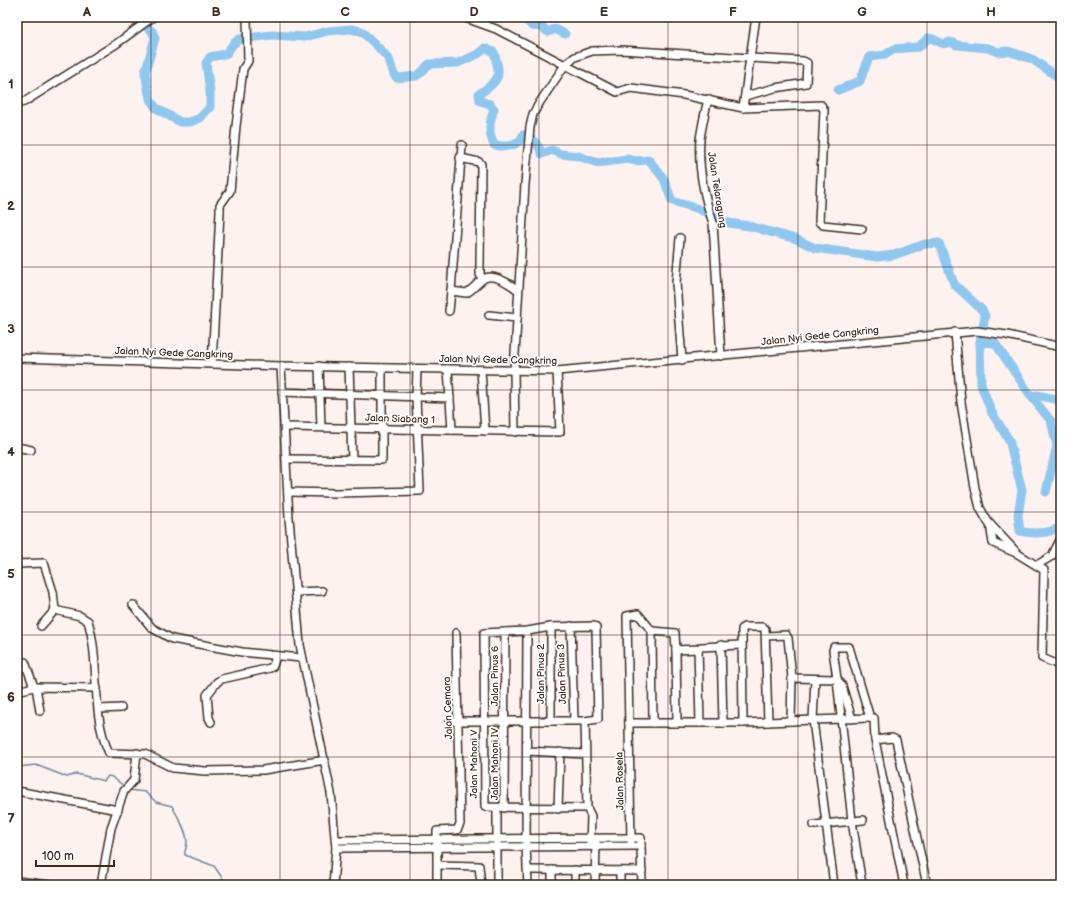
<svg xmlns="http://www.w3.org/2000/svg" width="1078" height="902" font-family="'Balsamiq Sans',sans-serif">
<style>
.lines{fill:none;stroke-linecap:round;stroke-linejoin:round}
.stream{stroke:#6e889b;stroke-width:1.5}
.river{stroke:#90c7ee;stroke-width:9}
.minor-casing{stroke:#3b2a1e;stroke-width:10}
.minor{stroke:#fff;stroke-width:7}
.grid{fill:none;stroke:#3b2a1e;stroke-width:1;stroke-opacity:0.55}
.labels{text-anchor:middle;dominant-baseline:central;stroke-width:3.5;stroke-linejoin:round;paint-order:stroke}
.street-label{font-size:10px;fill:#3b2a1e;stroke:#fff}
.neatline{fill:none;stroke:#3b2a1e;stroke-width:1.5}
.grid-label{font-size:13px;text-anchor:middle;font-weight:bold;fill:#3b2a1e}
</style>
<rect width="100%" height="100%" fill="#fef2f1"/>
<filter id="ink" filterUnits="userSpaceOnUse"><feTurbulence type="fractalNoise" baseFrequency=".025" numOctaves="2"/><feDisplacementMap in="SourceGraphic" scale="8" xChannelSelector="R" yChannelSelector="G"/><feConvolveMatrix kernelMatrix="1 2 1 2 8 2 1 2 1" color-interpolation-filters="sRGB"/></filter>
<g filter="url(#ink)">
<g class="lines">
<!-- stream -->
<g class="stream">
<polyline points="17,767 36,765 67,777 77,774 104,781 108,776 112,777 124,786"/>
<path d="M128,790L145,792L156,802L172,806C177,816 187,830 187,842C187,847 184,850 185,855L214,866L227,885"/>
</g>
<!-- river -->
<g class="river">
<path d="M133,17L152,31L155,38L145,73L150,99L156,108L180,122H190L200,118L210,107V92L206,63L210,57L226,54L233,44L240,39L272,35L305,37L328,31L351,29L361,31L374,43L389,59L394,75L397,78L416,76L421,73L429,64L458,63L478,54L485,48L494,52C501,77 501,79 479,94L480,101L490,104L494,109C489,123 488,132 494,145C505,147 518,148 523,135C531,136 539,145 542,154L552,150L561,154L578,156L598,163L627,159L636,161L649,160L664,179L672,201L696,208L729,223L749,226L796,239L815,248L877,257L894,255L925,244L939,243L954,284L982,310L985,316L980,342L981,385L992,413L1009,440L1022,490L1018,515L1020,531C1030,534 1050,534 1059,527L1061,522"/>
<polyline points="522,17 532,26 542,27 548,32 555,29 565,34"/>
<path d="M838,90L860,81L869,57L885,55L894,49L919,47L928,38C937,38 940,47 950,42L957,45L988,48L998,52L1008,51L1032,59L1058,77L1061,85"/>
<polyline points="980,342 995,343 1031,396 1051,421 1057,446 1046,492"/>
<polyline points="1031,396 1037,395 1055,399"/>
</g>
<!-- minor casing -->
<g class="minor-casing">
<g id="minor">
<polyline points="463,17 496,29 617,92 631,88 684,95 743,108 821,105 824,110 819,222 823,225 862,229"/>
<polyline points="1060,17 1061,21"/>
<polyline points="17,98 20,103 24,102 116,44 153,17"/>
<path d="M708,99C705,112 702,126 700,139C698,167 704,197 713,223L721,356"/>
<polyline points="743,108 750,58 803,61 807,63 806,83 775,88 745,96"/>
<path d="M462,145L451,291L466,293C473,290 477,283 483,279C493,272 510,284 518,290"/>
<polyline points="460,158 479,162 481,164 480,266 480,274 482,279"/>
<polyline points="680,238 676,283 682,360"/>
<polyline points="449,311 451,291"/>
<polyline points="489,315 517,318"/>
<polyline points="955,332 961,402 975,488 980,508 988,522 1018,554 1044,570 1042,658 1061,666"/>
<polyline points="17,358 281,366 557,371 977,331 1007,335 1061,347"/>
<polyline points="212,364 220,212 220,205 230,191 236,126 243,69 248,61 247,17"/>
<polyline points="281,366 289,518 300,645 331,793 336,848 333,885"/>
<polyline points="319,366 321,427"/>
<polyline points="349,367 352,460"/>
<polyline points="448,369 452,430"/>
<polyline points="481,370 485,431"/>
<polyline points="282,392 450,398"/>
<polyline points="285,427 560,432 557,371"/>
<polyline points="515,432 514,371 525,184 530,127 533,114 540,102 565,65 575,57 592,51 621,50 750,58 756,17"/>
<polyline points="17,447 31,450"/>
<polyline points="287,459 382,460 382,368"/>
<polyline points="288,492 336,493 420,491 416,397 417,369"/>
<polyline points="990,524 993,543 1016,553"/>
<path d="M17,564L44,563L53,592L55,610L80,616L88,621C101,664 90,712 109,753L145,754L173,768L205,771L263,770L325,760"/>
<polyline points="1037,565 1052,556 1061,538"/>
<polyline points="296,592 322,591"/>
<polyline points="133,605 152,628 172,639 242,652 301,658"/>
<polyline points="41,626 55,610"/>
<polyline points="571,626 574,720"/>
<polyline points="551,627 551,721"/>
<polyline points="527,631 526,847 528,885"/>
<polyline points="652,631 653,723"/>
<polyline points="766,636 786,635 788,638 792,678 791,721"/>
<polyline points="721,645 723,723"/>
<polyline points="698,649 700,723"/>
<polyline points="676,650 677,723"/>
<polyline points="25,662 34,687"/>
<polyline points="792,678 837,679 852,821 862,885"/>
<polyline points="815,679 813,720 870,718 849,647 834,647 833,650 837,679 842,686 852,719"/>
<polyline points="36,687 40,711"/>
<polyline points="17,691 34,687 97,688"/>
<polyline points="99,709 121,708"/>
<polyline points="870,718 874,718 875,740 904,885"/>
<polyline points="450,721 585,721"/>
<polyline points="211,722 209,718 207,695 217,682 222,679 270,668 273,666 276,656"/>
<polyline points="629,723 743,723 742,629 744,627 763,627 765,629 768,722"/>
<polyline points="743,723 813,720 834,885"/>
<polyline points="875,740 892,738 896,740 927,885"/>
<polyline points="527,751 585,754"/>
<polyline points="17,791 118,810"/>
<polyline points="504,808 505,632"/>
<polyline points="587,808 485,807 484,633 527,631 551,627 594,626 596,628 598,719 585,721 587,808 591,816 590,846"/>
<polyline points="558,809 560,752"/>
<polyline points="814,825 863,820"/>
<polyline points="336,840 631,838 641,838 641,846 336,848"/>
<polyline points="631,841 627,616 638,614 652,631 675,633 676,650 698,649 701,647 741,645"/>
<polyline points="641,846 642,885"/>
<polyline points="438,865 479,866 481,885"/>
<polyline points="528,870 642,871"/>
<polyline points="575,870 575,885"/>
<polyline points="620,871 620,885"/>
<polyline points="17,881 49,885"/>
<polyline points="101,885 111,828 124,791 134,780 137,753"/>
<polyline points="437,885 437,831 457,830 460,824 456,633"/>
<polyline points="497,885 497,808"/>
<polyline points="552,885 552,870"/>
<polyline points="595,885 596,843"/>
</g>
</g>
<!-- minor -->
<use href="#minor" class="minor"/>
</g>
</g>
<!-- grid -->
<path class="grid" d="M151,17V885M280,17V885M410,17V885M539,17V885M668,17V885M798,17V885M927,17V885M17,145H1061M17,267H1061M17,390H1061M17,512H1061M17,635H1061M17,757H1061"/>
<g class="labels">
<!-- street labels -->
<g class="street-label">
<text transform="translate(717 190) rotate(81)">Jalan Telaragung</text>
<text transform="translate(820 336) rotate(-6)">Jalan Nyi Gede Cangkring</text>
<text transform="translate(174 353) rotate(2)">Jalan Nyi Gede Cangkring</text>
<text transform="translate(498 360) rotate(1)">Jalan Nyi Gede Cangkring</text>
<text transform="translate(400 419) rotate(2)">Jalan Siabang 1</text>
<text transform="translate(541 674) rotate(-90)">Jalan Pinus 2</text>
<text transform="translate(562 674) rotate(-92)">Jalan Pinus 3</text>
<text transform="translate(495 676) rotate(-90)">Jalan Pinus 6</text>
<text transform="translate(448 708) rotate(-92)">Jalan Cemara</text>
<text transform="translate(474 764) rotate(-90)">Jalan Mahoni V</text>
<text transform="translate(495 764) rotate(-90)">Jalan Mahoni IV</text>
<text transform="translate(620 781) rotate(-91)">Jalan Rosela</text>
</g>
</g>
<!-- margin -->
<rect width="1078" height="902" fill="none" stroke="#fff" stroke-width="44"/>
<!-- scale -->
<path d="M36 860v6h78v-6" fill="none" stroke="#3b2a1e" stroke-width="2"/>
<text x="42" y="860" font-size="12" fill="#3b2a1e" stroke="#ffffff" stroke-width="3" paint-order="stroke">100 m</text>
<rect x="22" y="22" width="1034" height="858" class="neatline"/>
<g class="grid-label">
<text x="87" y="16">A</text>
<text x="216" y="16">B</text>
<text x="345" y="16">C</text>
<text x="474" y="16">D</text>
<text x="604" y="16">E</text>
<text x="733" y="16">F</text>
<text x="862" y="16">G</text>
<text x="991" y="16">H</text>
<text x="11" y="88">1</text>
<text x="11" y="210">2</text>
<text x="11" y="333">3</text>
<text x="11" y="456">4</text>
<text x="11" y="578">5</text>
<text x="11" y="701">6</text>
<text x="11" y="823">7</text>
</g>
</svg>
